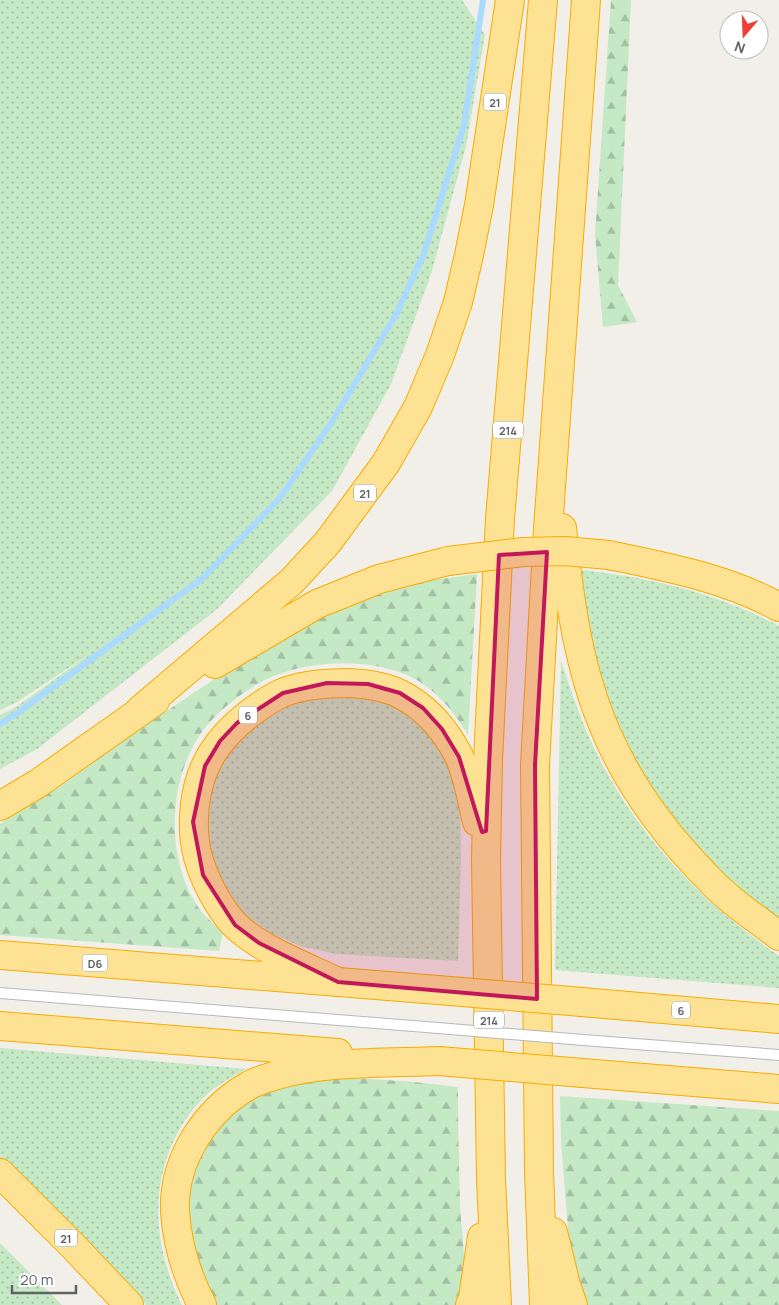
<svg xmlns="http://www.w3.org/2000/svg" width="779" height="1305" font-family="Manrope,sans-serif">
<style>
.grass{fill:url(#grass-dots)}
.forest{fill:url(#forest-firs)}
.lines{fill:none;stroke-linecap:round;stroke-linejoin:round}
.stream{stroke:#aadaff;stroke-width:6}
.lane-casing{stroke:#b5b8bc;stroke-width:12}
.highway-casing{stroke:#f9ab00;stroke-width:30}
.lane{stroke:#fff;stroke-width:10}
.highway{stroke:#fde293;stroke-width:28}
.lane-bridge-casing{stroke:#b5b8bc;stroke-width:12;stroke-linecap:butt}
.highway-bridge-casing{stroke:#f9ab00;stroke-width:30;stroke-linecap:butt}
.lane-bridge{stroke:#fff;stroke-width:10}
.highway-bridge{stroke:#fde293;stroke-width:28}
.marked{fill:#c2185b;fill-opacity:0.2;stroke:#c2185b;stroke-width:4;stroke-linejoin:round}
.labels{text-anchor:middle;dominant-baseline:central;stroke-width:4;stroke-linejoin:round;paint-order:stroke}
.shield{fill:#fff;stroke:#8f9295;stroke-width:1}
.shield-label{font-size:11px;font-weight:bold;fill:#5f6368}
</style>
<defs>
<pattern id="grass-dots" width="8" height="8" patternUnits="userSpaceOnUse" patternTransform="scale(1.25)"><rect width="8" height="8" fill="#c5e8c5"/><path d="M2 2h.1M6 6h.1" fill="none" stroke="#a3c0a4" stroke-width="1.8" stroke-linecap="round"/></pattern>
<pattern id="forest-firs" width="22" height="20" patternUnits="userSpaceOnUse" patternTransform="scale(1.25)"><rect width="22" height="20" fill="#c5e8c5"/><path d="M5 1l3.5 6h-7zM16 11l3.5 6h-7z" fill="#a3c0a4"/></pattern>
</defs>
<rect width="100%" height="100%" fill="#f1efe8"/>
<!-- grass -->
<g class="grass">
<polygon points="0,0 462,0 485,35 466,146 431,274 391,384 332,491 216,610 37,749 0,769 0,715 16,707 91,653 17,702 0,710"/>
<path d="M570,569C645,576 712,591 779,626V921L746,896L693,845L646,784L609,717Z"/>
<path d="M561,661C569,685 577,709 587,733C629,828 695,897 779,956V988L555,970Z"/>
<polygon points="328,691 396,700 436,733 460,787 461,859 458,961 336,954 300,946 270,933 249,918 223,895 203,845 213,769 265,712"/>
<path d="M0,1048L246,1069C234,1076 221,1083 211,1091C198,1102 187,1116 179,1130C148,1186 154,1249 182,1305H146L37,1192L0,1158Z"/>
<polygon points="0,1243 62,1305 0,1305"/>
</g>
<!-- forest -->
<g class="forest">
<polygon points="611,0 631,0 618,285 637,322 603,327 595,234"/>
<path d="M477,574L468,735C454,711 433,686 407,675C367,659 316,660 277,675C253,683 219,709 204,729C167,778 164,861 201,911C207,919 216,925 223,932L219,951L0,935V824L64,784L106,752L277,637L363,597L419,582Z"/>
<path d="M341,1077L414,1082L458,1087C458,1127 459,1166 460,1206C462,1237 469,1275 458,1305H215L194,1258L187,1209L188,1185L196,1159L211,1133L254,1095L281,1086Z"/>
<polygon points="560,1096 779,1111 779,1305 585,1305 570,1255 561,1141"/>
</g>
<g class="lines">
<!-- stream -->
<polyline class="stream" points="0,724 16,714 203,578 280,498 333,420 397,313 424,253 464,125 483,0"/>
<!-- lane casing -->
<g class="lane-casing">
<g id="lane">
<polyline points="0,993 438,1028"/>
<polyline points="583,1040 779,1055"/>
</g>
</g>
<!-- highway casing -->
<g class="highway-casing">
<g id="highway">
<path d="M562,528C569,598 578,669 607,734C630,787 666,835 706,876C727,899 754,917 779,936"/>
<path d="M609,555C667,567 726,578 779,607"/>
<polyline points="215,664 317,604 379,579 448,561"/>
<polyline points="140,710 292,581 328,542 386,463 418,407 440,355 458,302 469,255 479,205 510,0"/>
<polyline points="0,806 37,784 155,701"/>
<polyline points="0,955 438,990"/>
<path d="M338,982C307,967 261,950 236,926C219,909 204,879 198,857C193,839 193,822 195,804C200,764 218,738 250,713C260,706 270,698 282,693C301,685 329,683 349,683C366,684 385,686 400,694C426,707 446,731 459,756C468,776 472,801 477,822"/>
<polyline points="582,1002 779,1019"/>
<polyline points="0,1026 338,1053"/>
<polyline points="583,1073 779,1089"/>
<polyline points="0,1173 74,1247 129,1305"/>
<polyline points="553,1232 566,1285 573,1305"/>
<path d="M202,1305C187,1276 177,1244 175,1211C173,1160 205,1111 248,1086C256,1081 267,1078 277,1075C324,1061 389,1063 439,1061"/>
<polyline points="470,1305 473,1298 482,1237"/>
<polyline points="497,1305 491,1179 486,860 488,760 500,519 543,0"/>
<polyline points="544,1305 539,1172 535,765 548,529 586,0"/>
</g>
</g>
<!-- lane -->
<use href="#lane" class="lane"/>
<!-- highway -->
<use href="#highway" class="highway"/>
<!-- lane-bridge casing -->
<g class="lane-bridge-casing">
<polyline id="lane-bridge" points="438,1028 583,1040"/>
</g>
<!-- highway-bridge casing -->
<g class="highway-bridge-casing">
<g id="highway-bridge">
<polyline points="448,561 523,552 565,551 609,555"/>
<polyline points="438,990 582,1002"/>
<polyline points="439,1061 583,1073"/>
</g>
</g>
<!-- lane-bridge -->
<use href="#lane-bridge" class="lane-bridge"/>
<!-- highway-bridge -->
<use href="#highway-bridge" class="highway-bridge"/>
</g>
<!-- marked area -->
<path class="marked" d="M547,552L535,765L537,999L338,982L259,943L235,925L203,875L193,822L205,766L220,741L237,723L283,693L327,683L368,684L400,693L423,708L442,729L459,757L482,832L486,831L499,555Z"/>
<g class="labels">
<!-- shield labels -->
<g class="shield">
<rect x="484" y="93.5" width="22" height="17" rx="4"/>
<rect x="493" y="421.5" width="30" height="17" rx="4"/>
<rect x="354" y="484.5" width="22" height="17" rx="4"/>
<rect x="239" y="706.5" width="18" height="17" rx="4"/>
<rect x="82.5" y="954.5" width="25" height="17" rx="4"/>
<rect x="672" y="1001.5" width="18" height="17" rx="4"/>
<rect x="474" y="1011.5" width="30" height="17" rx="4"/>
<rect x="55" y="1229.5" width="22" height="17" rx="4"/>
</g>
<g class="shield-label">
<text x="495" y="102">21</text>
<text x="508" y="430">214</text>
<text x="365" y="493">21</text>
<text x="248" y="715">6</text>
<text x="95" y="963">D6</text>
<text x="681" y="1010">6</text>
<text x="489" y="1020">214</text>
<text x="66" y="1238">21</text>
</g>
</g>
<!-- north arrow -->
<g transform="translate(744 35) rotate(199)"><circle r="24" fill="#ffffff" stroke="#bfc1c3"/>
<path d="M0-4L9 19L0 12L-9 19Z" fill="#ea4335"/>
<text y="-8" font-size="14" font-weight="bold" text-anchor="middle" fill="#5f6368">N</text>
</g>
<!-- scale -->
<path d="M12 1285v8h64v-8" fill="none" stroke="#5f6368" stroke-width="2.5"/>
<text x="20" y="1285" font-size="15" fill="#5f6368" stroke="#ffffff" stroke-width="4" paint-order="stroke">20 m</text>
</svg>
